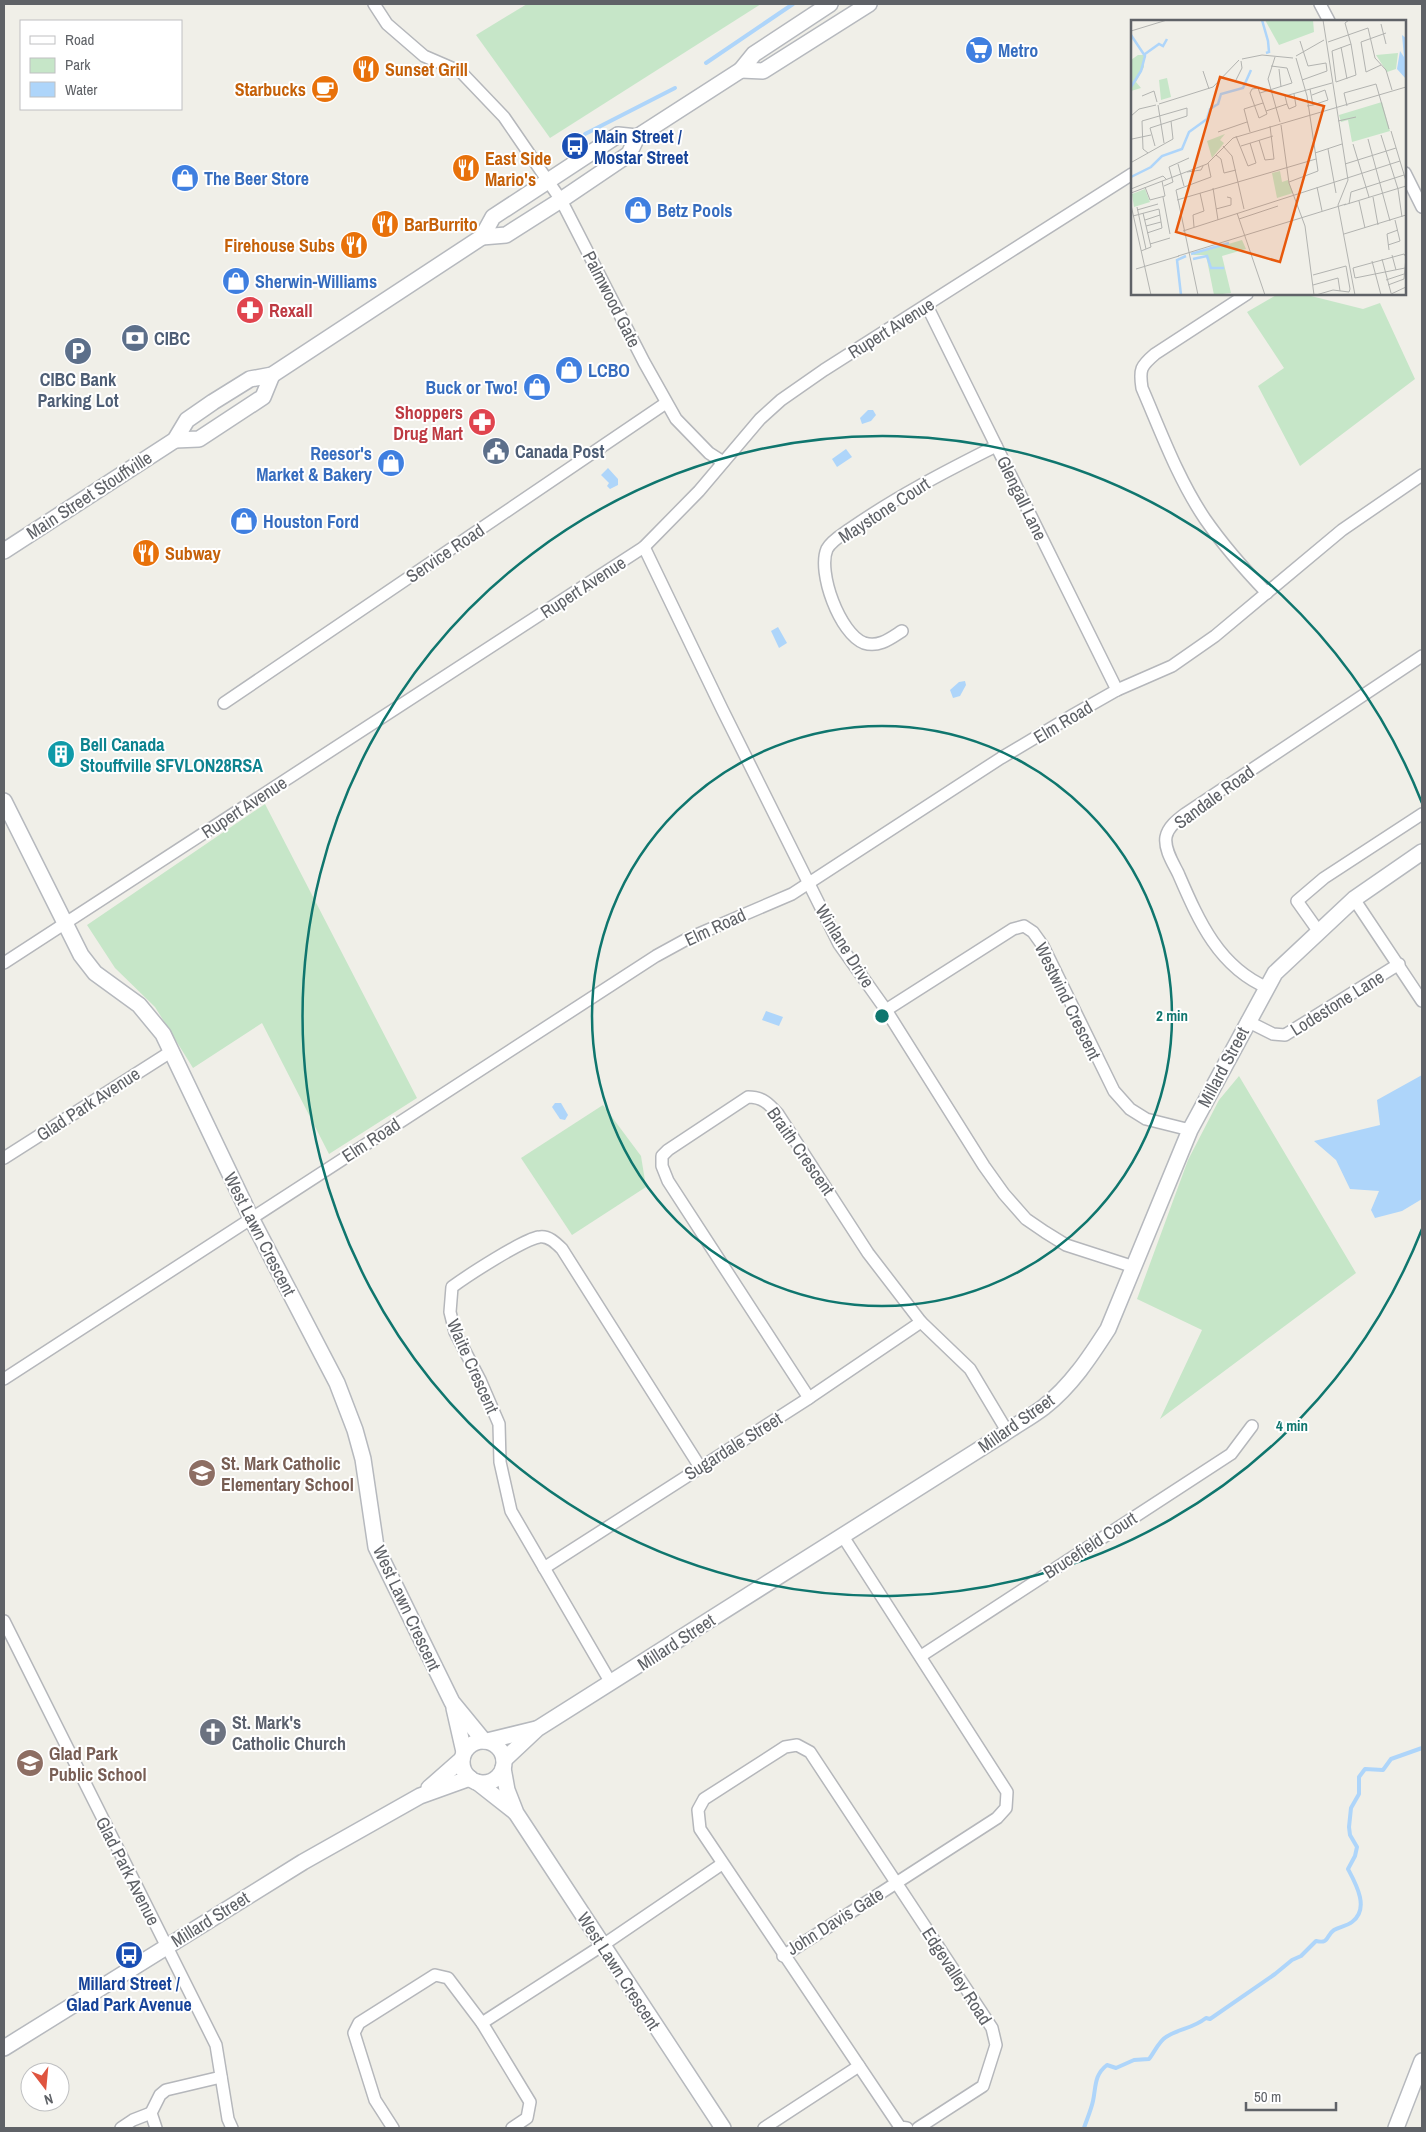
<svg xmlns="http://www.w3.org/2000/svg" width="1426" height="2132" font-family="'Archivo Narrow',sans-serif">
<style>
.green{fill:#c6e6c8}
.water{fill:#aed5fa}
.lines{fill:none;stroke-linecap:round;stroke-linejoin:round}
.stream{stroke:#aed5fa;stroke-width:4}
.street-casing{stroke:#b5b7bb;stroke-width:14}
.secondary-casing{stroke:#b6b9be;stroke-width:18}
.street{stroke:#fff;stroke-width:11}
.secondary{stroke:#fff;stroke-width:15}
.ring{fill:none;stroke:#0f766e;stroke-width:2.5}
.labels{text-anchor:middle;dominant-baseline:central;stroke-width:4;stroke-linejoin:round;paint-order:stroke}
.shop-label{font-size:18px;font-weight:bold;fill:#366cbe;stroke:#fff;text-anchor:start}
.food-label{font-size:18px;font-weight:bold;fill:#c56008;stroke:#fff;text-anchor:start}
.transit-label{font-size:18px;font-weight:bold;fill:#164399;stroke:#fff;text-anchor:start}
.street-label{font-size:18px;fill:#5f6267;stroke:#fff}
.health-label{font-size:18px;font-weight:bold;fill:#be3a42;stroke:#fff;text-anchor:start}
.service-label{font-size:18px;font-weight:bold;fill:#4e5e75;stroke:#fff;text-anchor:start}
.culture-label{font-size:18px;font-weight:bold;fill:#0d838f;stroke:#fff;text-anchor:start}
.education-label{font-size:18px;font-weight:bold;fill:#785e54;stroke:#fff;text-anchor:start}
.worship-label{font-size:18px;font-weight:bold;fill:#5b616d;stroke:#fff;text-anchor:start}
.inset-river{fill:none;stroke:#aed5fa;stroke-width:2.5}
.inset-road{fill:none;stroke:#b2b3b0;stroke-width:1}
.view{fill:#e8590c;fill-opacity:0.15;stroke:#e8590c;stroke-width:2.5}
.inset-edge{fill:none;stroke:#5f6267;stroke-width:2.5}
.centre{fill:#0f766e;stroke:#fff;stroke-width:2.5}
.ring-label{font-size:15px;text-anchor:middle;font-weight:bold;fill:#0f766e;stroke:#fff;stroke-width:4;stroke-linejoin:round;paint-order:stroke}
</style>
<rect width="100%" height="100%" fill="#f0efe8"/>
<!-- green -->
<g class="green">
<polygon points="527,4 761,4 550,138 476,35"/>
<polygon points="1278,294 1303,294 1363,309 1380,303 1415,379 1300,466 1258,386 1284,368 1247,312"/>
<polygon points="265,804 417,1098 329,1154 262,1023 193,1068 155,1007 115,968 87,925"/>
<polygon points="1239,1076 1356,1273 1160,1419 1202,1330 1137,1299 1188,1160 1219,1100"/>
<polygon points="603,1105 641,1156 646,1187 572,1235 521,1158"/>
</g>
<!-- water -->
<g class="water">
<polygon points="868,410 873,410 876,415 871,421 862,424 860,418"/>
<polygon points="846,449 852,457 837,467 832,459"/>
<polygon points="608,468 618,479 618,485 610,489 607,486 609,483 601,475"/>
<polygon points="778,627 787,643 779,648 771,631"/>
<polygon points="965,681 966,685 960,696 953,698 950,690 959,682"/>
<polygon points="766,1011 783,1017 779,1026 762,1020"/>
<polygon points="1422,1075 1422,1199 1402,1211 1375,1218 1371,1210 1379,1191 1350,1189 1336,1160 1314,1141 1380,1125 1377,1100"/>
<polygon points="555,1103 561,1103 568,1115 565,1120 560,1119 552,1107"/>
</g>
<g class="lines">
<!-- stream -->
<g class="stream">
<polyline points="706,63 793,4"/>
<polyline points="585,134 675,88"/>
<path d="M1084,2128C1087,2119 1091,2110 1093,2101C1096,2087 1094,2075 1107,2065L1116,2068L1134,2060L1149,2059C1154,2053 1159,2041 1166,2037C1180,2028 1192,2029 1206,2018L1210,2019L1275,1974L1292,1960L1301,1956L1316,1941C1330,1944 1325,1936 1334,1930C1339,1927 1347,1926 1352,1922C1370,1909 1356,1884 1348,1869L1355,1856L1357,1847L1350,1835L1349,1827L1351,1808L1359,1794V1777L1365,1769L1383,1770L1391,1759L1422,1748"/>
</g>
<!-- street casing -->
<g class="street-casing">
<g id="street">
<polyline points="374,4 387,24 424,56 461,72 504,117 561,200 644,362 676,419 709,453 723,462"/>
<polyline points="1320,4 1329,21"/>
<polyline points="1405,173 1422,207"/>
<path d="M1247,294L1155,354C1141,366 1139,369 1142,388C1161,432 1178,479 1205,519C1223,545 1245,570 1267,593"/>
<polyline points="927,306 1117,690"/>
<polyline points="644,547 722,709 839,944 886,1010 984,1166 1004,1194 1026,1219 1045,1232 1066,1245 1134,1267"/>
<path d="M902,631C891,638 879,648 864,643C840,634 817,572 827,549C831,541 843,534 850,529C896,497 946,471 996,446"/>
<polyline points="224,703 666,403"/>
<polyline points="1354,899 1422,1001"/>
<polyline points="1319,932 1297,901 1324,878 1422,814"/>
<polyline points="4,963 644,547 699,491 760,419 781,400 824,370 1132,174"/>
<path d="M1268,988C1218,967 1198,919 1178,873C1173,863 1164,849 1166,837C1168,827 1177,820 1185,814L1422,656"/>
<polyline points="886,1010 1013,929 1024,926 1033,932 1043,946 1114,1091 1130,1109 1146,1119 1190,1130"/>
<polyline points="1247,1021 1273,1034 1285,1035 1399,964"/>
<polyline points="4,1158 172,1051"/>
<polyline points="4,1379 656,956 687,939 792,894 1001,758 1073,715 1117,690 1172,666 1215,636 1342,530 1422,475"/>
<path d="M809,1398L668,1181L662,1166V1156L668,1150L748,1097C763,1097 769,1104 778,1114L868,1253L921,1322L970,1369L1007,1431"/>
<polyline points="544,1568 809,1398 921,1322"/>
<polyline points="4,1621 216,2045 228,2119 232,2128"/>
<polyline points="921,1656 1231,1454 1252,1426"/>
<path d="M611,1683L511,1511L500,1462L499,1424L480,1380L455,1332L450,1312L452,1287C467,1276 522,1240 539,1237C548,1235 556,1243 562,1249L700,1467"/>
<polyline points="783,1956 997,1818 1006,1808 1007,1792 842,1535"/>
<polyline points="482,2023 603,1945 722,1864"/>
<polyline points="121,2128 133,2120 151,2113"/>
<polyline points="156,2128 151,2113 160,2095 166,2090 221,2077"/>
<polyline points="393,2128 375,2100 354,2033 359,2023 435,1975 448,1978 482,2023 530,2102 527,2118 512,2128"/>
<polyline points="764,2128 859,2066"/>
<polyline points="907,2128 900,2127 700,1829 698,1810 704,1799 785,1747 797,1745 810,1752 992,2028 996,2045 983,2086 918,2128"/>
</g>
</g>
<!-- secondary casing -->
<g class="secondary-casing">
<g id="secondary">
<polyline points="741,70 763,71 869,4"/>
<polyline points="482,237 506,235 561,200 629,154 637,137 741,70 754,54 830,4"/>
<polyline points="175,440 199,439 263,397 272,375"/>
<polyline points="4,551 175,440 187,420 213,402 250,379 272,375 482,237 493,217 618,135 637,137"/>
<polyline points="4,801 81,955 95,973 139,1005 163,1034 251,1218 337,1383 355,1430 363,1459 376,1547 452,1702 484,1741"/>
<polyline points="454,1708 464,1752"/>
<circle cx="483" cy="1762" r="21"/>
<polyline points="487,1741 536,1729"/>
<path d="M504,1760L537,1729L1002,1435C1016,1425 1031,1417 1044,1407C1071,1386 1090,1357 1108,1329L1190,1130L1275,973L1354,899L1422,852"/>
<polyline points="503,1768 507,1790 516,1813 723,2128"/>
<polyline points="477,1782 515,1812"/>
<polyline points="429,1788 462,1759"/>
<polyline points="4,2048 303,1862 420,1796 470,1778"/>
<polyline points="1396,2128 1422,2061"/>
</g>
</g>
<!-- street -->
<use href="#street" class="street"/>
<!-- secondary -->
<use href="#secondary" class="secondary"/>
</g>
<!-- distance rings -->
<g class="ring">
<circle cx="882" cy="1016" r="290"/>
<path d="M1422 1229A580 580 0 1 1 1422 803"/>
</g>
<!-- icons -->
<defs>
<g id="supermarket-disc" transform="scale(1.4375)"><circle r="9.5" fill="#3f7fe0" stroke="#fff"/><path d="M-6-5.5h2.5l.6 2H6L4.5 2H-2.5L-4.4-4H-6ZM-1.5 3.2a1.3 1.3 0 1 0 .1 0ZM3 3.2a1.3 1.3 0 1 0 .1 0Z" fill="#fff"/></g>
<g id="restaurant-disc" transform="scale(1.4375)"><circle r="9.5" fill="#e8710a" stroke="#fff"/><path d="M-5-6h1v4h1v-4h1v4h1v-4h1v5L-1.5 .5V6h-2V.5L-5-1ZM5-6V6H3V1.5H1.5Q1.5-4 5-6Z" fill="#fff"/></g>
<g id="cafe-disc" transform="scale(1.4375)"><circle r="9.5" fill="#e8710a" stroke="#fff"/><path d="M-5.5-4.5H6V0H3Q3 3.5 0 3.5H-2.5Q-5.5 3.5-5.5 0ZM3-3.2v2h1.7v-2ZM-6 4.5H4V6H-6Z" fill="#fff"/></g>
<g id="bus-disc" transform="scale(1.4375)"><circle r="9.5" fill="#1a4fb4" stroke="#fff"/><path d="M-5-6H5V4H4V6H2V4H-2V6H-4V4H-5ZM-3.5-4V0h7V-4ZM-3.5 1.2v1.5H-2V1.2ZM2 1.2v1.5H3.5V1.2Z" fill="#fff"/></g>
<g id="shop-disc" transform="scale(1.4375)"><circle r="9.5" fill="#3f7fe0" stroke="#fff"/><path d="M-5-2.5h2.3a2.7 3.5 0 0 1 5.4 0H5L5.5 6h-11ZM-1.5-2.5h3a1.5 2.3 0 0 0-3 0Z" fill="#fff"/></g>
<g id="pharmacy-disc" transform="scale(1.4375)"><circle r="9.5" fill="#e0444e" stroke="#fff"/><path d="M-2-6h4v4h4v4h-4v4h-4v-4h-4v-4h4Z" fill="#fff"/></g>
<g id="bank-disc" transform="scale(1.4375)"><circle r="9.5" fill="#5c6f8a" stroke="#fff"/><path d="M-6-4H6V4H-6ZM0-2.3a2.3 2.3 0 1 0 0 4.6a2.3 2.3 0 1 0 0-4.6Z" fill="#fff"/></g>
<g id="parking-disc" transform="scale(1.4375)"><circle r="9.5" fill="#5c6f8a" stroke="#fff"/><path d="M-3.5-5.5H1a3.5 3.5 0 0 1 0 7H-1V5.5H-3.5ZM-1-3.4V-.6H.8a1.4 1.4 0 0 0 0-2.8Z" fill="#fff"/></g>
<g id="civic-disc" transform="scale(1.4375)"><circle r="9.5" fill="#5c6f8a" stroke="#fff"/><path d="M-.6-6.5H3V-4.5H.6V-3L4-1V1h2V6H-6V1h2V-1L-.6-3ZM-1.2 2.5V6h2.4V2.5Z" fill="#fff"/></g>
<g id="building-disc" transform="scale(1.4375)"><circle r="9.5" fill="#0f9aa8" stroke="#fff"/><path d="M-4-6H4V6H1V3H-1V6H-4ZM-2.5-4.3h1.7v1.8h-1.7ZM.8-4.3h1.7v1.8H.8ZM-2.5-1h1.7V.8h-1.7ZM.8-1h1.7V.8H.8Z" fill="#fff"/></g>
<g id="school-disc" transform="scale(1.4375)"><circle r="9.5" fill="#8d6e63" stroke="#fff"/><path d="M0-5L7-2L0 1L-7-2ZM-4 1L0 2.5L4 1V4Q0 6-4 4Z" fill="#fff"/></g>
<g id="church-disc" transform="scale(1.4375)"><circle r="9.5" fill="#6b7280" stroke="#fff"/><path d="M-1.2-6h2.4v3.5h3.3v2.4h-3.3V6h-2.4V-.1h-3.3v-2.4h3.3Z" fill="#fff"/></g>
</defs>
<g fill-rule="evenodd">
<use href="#supermarket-disc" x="979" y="50"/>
<use href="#restaurant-disc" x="366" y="69"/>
<use href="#cafe-disc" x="325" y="89"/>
<use href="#bus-disc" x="575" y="146"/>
<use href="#restaurant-disc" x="466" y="168"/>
<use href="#shop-disc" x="185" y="178"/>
<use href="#shop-disc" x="638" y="210"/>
<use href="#restaurant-disc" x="385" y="224"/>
<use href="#restaurant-disc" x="354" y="245"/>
<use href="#shop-disc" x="236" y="281"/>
<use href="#pharmacy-disc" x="250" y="310"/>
<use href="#bank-disc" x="135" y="338"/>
<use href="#parking-disc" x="78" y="351"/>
<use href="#shop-disc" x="569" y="370"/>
<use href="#shop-disc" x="537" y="387"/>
<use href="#pharmacy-disc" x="482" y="422"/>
<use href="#civic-disc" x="496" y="451"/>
<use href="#shop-disc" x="391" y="463"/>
<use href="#shop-disc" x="244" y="521"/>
<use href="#restaurant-disc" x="146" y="553"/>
<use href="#building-disc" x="61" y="754"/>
<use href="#school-disc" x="202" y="1473"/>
<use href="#church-disc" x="213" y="1732"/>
<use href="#school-disc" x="30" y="1763"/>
<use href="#bus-disc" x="129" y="1955"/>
</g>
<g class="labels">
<!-- shop labels -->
<g class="shop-label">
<text x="998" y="50">Metro</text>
<text x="204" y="178">The Beer Store</text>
<text x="657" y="210">Betz Pools</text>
<text x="255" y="281">Sherwin-Williams</text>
<text x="588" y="370">LCBO</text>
<text x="518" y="387" text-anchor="end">Buck or Two!</text>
<text x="372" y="453" text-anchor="end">Reesor's<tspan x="372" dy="21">Market &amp; Bakery</tspan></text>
<text x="263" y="521">Houston Ford</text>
</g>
<!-- food labels -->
<g class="food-label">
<text x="385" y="69">Sunset Grill</text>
<text x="306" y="89" text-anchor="end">Starbucks</text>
<text x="485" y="158">East Side<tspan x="485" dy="21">Mario's</tspan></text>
<text x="404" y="224">BarBurrito</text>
<text x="335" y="245" text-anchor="end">Firehouse Subs</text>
<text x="165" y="553">Subway</text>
</g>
<!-- transit labels -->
<g class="transit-label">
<text x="594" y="136">Main Street /<tspan x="594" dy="21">Mostar Street</tspan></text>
<text x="129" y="1983" text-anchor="middle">Millard Street /<tspan x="129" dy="21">Glad Park Avenue</tspan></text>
</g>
<!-- street labels -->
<g class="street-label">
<text transform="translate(612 299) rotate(63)">Palmwood Gate</text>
<text transform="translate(891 328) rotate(-32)">Rupert Avenue</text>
<text transform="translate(89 495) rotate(-33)">Main Street Stouffville</text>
<text transform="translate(1022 498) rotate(64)">Glengall Lane</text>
<text transform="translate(884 510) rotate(-33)">Maystone Court</text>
<text transform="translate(445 553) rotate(-34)">Service Road</text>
<text transform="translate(583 587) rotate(-33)">Rupert Avenue</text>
<text transform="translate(1063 722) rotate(-31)">Elm Road</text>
<text transform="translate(1214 797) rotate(-36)">Sandale Road</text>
<text transform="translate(244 807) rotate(-33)">Rupert Avenue</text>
<text transform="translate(715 927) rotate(-25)">Elm Road</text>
<text transform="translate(845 946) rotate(58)">Winlane Drive</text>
<text transform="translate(1068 1001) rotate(64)">Westwind Crescent</text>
<text transform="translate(1337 1003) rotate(-32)">Lodestone Lane</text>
<text transform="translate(1223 1067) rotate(-62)">Millard Street</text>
<text transform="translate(88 1104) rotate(-33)">Glad Park Avenue</text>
<text transform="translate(371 1140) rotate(-33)">Elm Road</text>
<text transform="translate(801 1151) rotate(55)">Braith Crescent</text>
<text transform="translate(260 1234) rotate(63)">West Lawn Crescent</text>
<text transform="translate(473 1366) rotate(66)">Waite Crescent</text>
<text transform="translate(1016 1423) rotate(-35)">Millard Street</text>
<text transform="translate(733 1446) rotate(-32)">Sugardale Street</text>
<text transform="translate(1090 1545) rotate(-33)">Brucefield Court</text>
<text transform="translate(407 1608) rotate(65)">West Lawn Crescent</text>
<text transform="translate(676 1642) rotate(-33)">Millard Street</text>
<text transform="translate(128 1871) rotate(63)">Glad Park Avenue</text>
<text transform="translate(210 1919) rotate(-32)">Millard Street</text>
<text transform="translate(835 1921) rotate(-32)">John Davis Gate</text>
<text transform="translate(619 1971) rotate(57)">West Lawn Crescent</text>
<text transform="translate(957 1976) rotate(57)">Edgevalley Road</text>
</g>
<!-- health labels -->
<g class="health-label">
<text x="269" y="310">Rexall</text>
<text x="463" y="412" text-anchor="end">Shoppers<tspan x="463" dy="21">Drug Mart</tspan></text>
</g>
<!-- service labels -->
<g class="service-label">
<text x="154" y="338">CIBC</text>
<text x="78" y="379" text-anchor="middle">CIBC Bank<tspan x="78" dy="21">Parking Lot</tspan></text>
<text x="515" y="451">Canada Post</text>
</g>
<!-- culture labels -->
<g class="culture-label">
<text x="80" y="744">Bell Canada<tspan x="80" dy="21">Stouffville SFVLON28RSA</tspan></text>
</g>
<!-- education labels -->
<g class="education-label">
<text x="221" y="1463">St. Mark Catholic<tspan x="221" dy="21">Elementary School</tspan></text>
<text x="49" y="1753">Glad Park<tspan x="49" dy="21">Public School</tspan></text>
</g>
<!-- worship labels -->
<g class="worship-label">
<text x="232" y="1722">St. Mark's<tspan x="232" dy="21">Catholic Church</tspan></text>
</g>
</g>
<!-- overview -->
<g transform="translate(1131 20)">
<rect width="275" height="275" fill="#f0efe8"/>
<path d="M134,0H182L183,12L148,25ZM267,33L265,49L256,52L245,35ZM7,35H13V47L5,62L10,68L0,71V40ZM36,58L40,77L30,80L28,60ZM251,82L259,111L221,122L217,100L210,102L208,95ZM94,114L89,120L93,123L81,138L76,121ZM149,151L151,162L157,160L162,173L146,178L141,153ZM14,169L19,182L3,187L1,174ZM111,220L115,229L91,236L100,273L83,275L75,235H60Z" fill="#c6e6c8"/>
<path d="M271,15L275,18V59L266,49L269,31L273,37Z" fill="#aed5fa"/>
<path class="inset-river" d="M131,0L137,21L138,32L135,33M0,15L14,36L10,51L0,67M14,34L28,24L32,26L36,19M0,157L20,147L31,136L51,129L58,112L76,99L79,89L87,84L90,74L112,68L120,50M60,234L98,223M62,239L76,236L80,248H93M50,275L46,240L55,236"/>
<path class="inset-road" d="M192,0L217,160L207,185L224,275M218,0L214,3L220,24L225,55L205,62L201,31L220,24M250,4L255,24M0,11L36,0M169,21L177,46L195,43L196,51L171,60M197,22L237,8L244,38L255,50L261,70M210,27L216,59M165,36L193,20M144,37L137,59L149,102M111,39L131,35L162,38M250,45L235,52L230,22L255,13M148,49L150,67M72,51L78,69M105,60L111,48L110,41M127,68L136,94L128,98L119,73L121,69ZM129,73L161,63L156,48L140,46M181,75L194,70L197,80L182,85M11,76L23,71L26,82M28,84L82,67L108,40M156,84L154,76L201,63M156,84L158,89L165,86L163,74M27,85L33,123M176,86L182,85L179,69M216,86L213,73L245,64L258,109M135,91L156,84M0,96L8,89L25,85M207,101L225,97M150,105L158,163L174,206L183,275M260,111L275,161M87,112L116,102M119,112L113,89L132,83M250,115L267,169L271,197M0,116V133M105,116L117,146L125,143L119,123M1,119L20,115M237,119L259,201M128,120L134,140L143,139L139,106M222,124L238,177M92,126L101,136L113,189M110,126L142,116M197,129L205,173M17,133L12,129L11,101L56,88V96L19,108L24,126M184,133L211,124M85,135L90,139L93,153L105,150M1,142L42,119L40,101M47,144L53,166M214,144L265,128M56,152L70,150L72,146M158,162L187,151L176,76L165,38M33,166L42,162L38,147L58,138M14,167L19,180L34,176L31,161M186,167L191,191M82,168L87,200M0,169L32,156L35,159M0,173L76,144L102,118L275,67M32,177L39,214M242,177L247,205M46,180L185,139M228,181L234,208M218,184L220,172L273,155M0,185L20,275M213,185L275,166M6,187L15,229M85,189L100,185V178L96,177M6,190L27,184M106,193L134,275M2,196L28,189L31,208L16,213M108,199L147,186M14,200L29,195M15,206L30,202M63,207L62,195L73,191L69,173M52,211L269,141M213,214L275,195M19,224L39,218M257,225L269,221L264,200M258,230L256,214L267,210M10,231L20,227L12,193M261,235L265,250M47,236L215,184M251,239L260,273M241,241L250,275M5,249L48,236M182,255L215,246L219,269L218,272L202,270L185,275M255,260L273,254M182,265L207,258L209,271M257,265L273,259L275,237L273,234L222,248L224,258L274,248M67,275L45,170L80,157L77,143M258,275L275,267"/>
<path class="view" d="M89,57L193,86L149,242L45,212Z"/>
<rect width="275" height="275" class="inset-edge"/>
</g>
<circle cx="882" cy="1016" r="8" class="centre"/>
<g class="ring-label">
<text x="1172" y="1021">2 min</text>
<text x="1292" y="1431">4 min</text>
</g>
<!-- border -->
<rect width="1426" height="2132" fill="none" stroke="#5f6267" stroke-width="10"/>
<!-- legend -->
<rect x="20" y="20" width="162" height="90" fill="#ffffff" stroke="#bfc0c2"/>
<rect x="30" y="36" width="25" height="8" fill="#ffffff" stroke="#bfc0c2"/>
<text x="65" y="45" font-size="15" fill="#5f6267">Road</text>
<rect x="30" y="58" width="25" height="15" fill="#c6e6c8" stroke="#bfc0c2"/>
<text x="65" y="70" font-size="15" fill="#5f6267">Park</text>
<rect x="30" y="82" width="25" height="15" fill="#aed5fa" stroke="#bfc0c2"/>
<text x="65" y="95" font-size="15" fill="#5f6267">Water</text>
<!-- north arrow -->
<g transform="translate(45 2087) rotate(164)"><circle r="24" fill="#ffffff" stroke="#bfc0c2"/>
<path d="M0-4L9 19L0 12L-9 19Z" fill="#df543f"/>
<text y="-8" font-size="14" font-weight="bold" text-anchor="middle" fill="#5f6267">N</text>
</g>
<!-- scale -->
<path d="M1246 2102v8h90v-8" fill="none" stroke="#5f6267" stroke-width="2.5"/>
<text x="1254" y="2102" font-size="15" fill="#5f6267" stroke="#ffffff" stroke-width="4" paint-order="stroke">50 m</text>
</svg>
